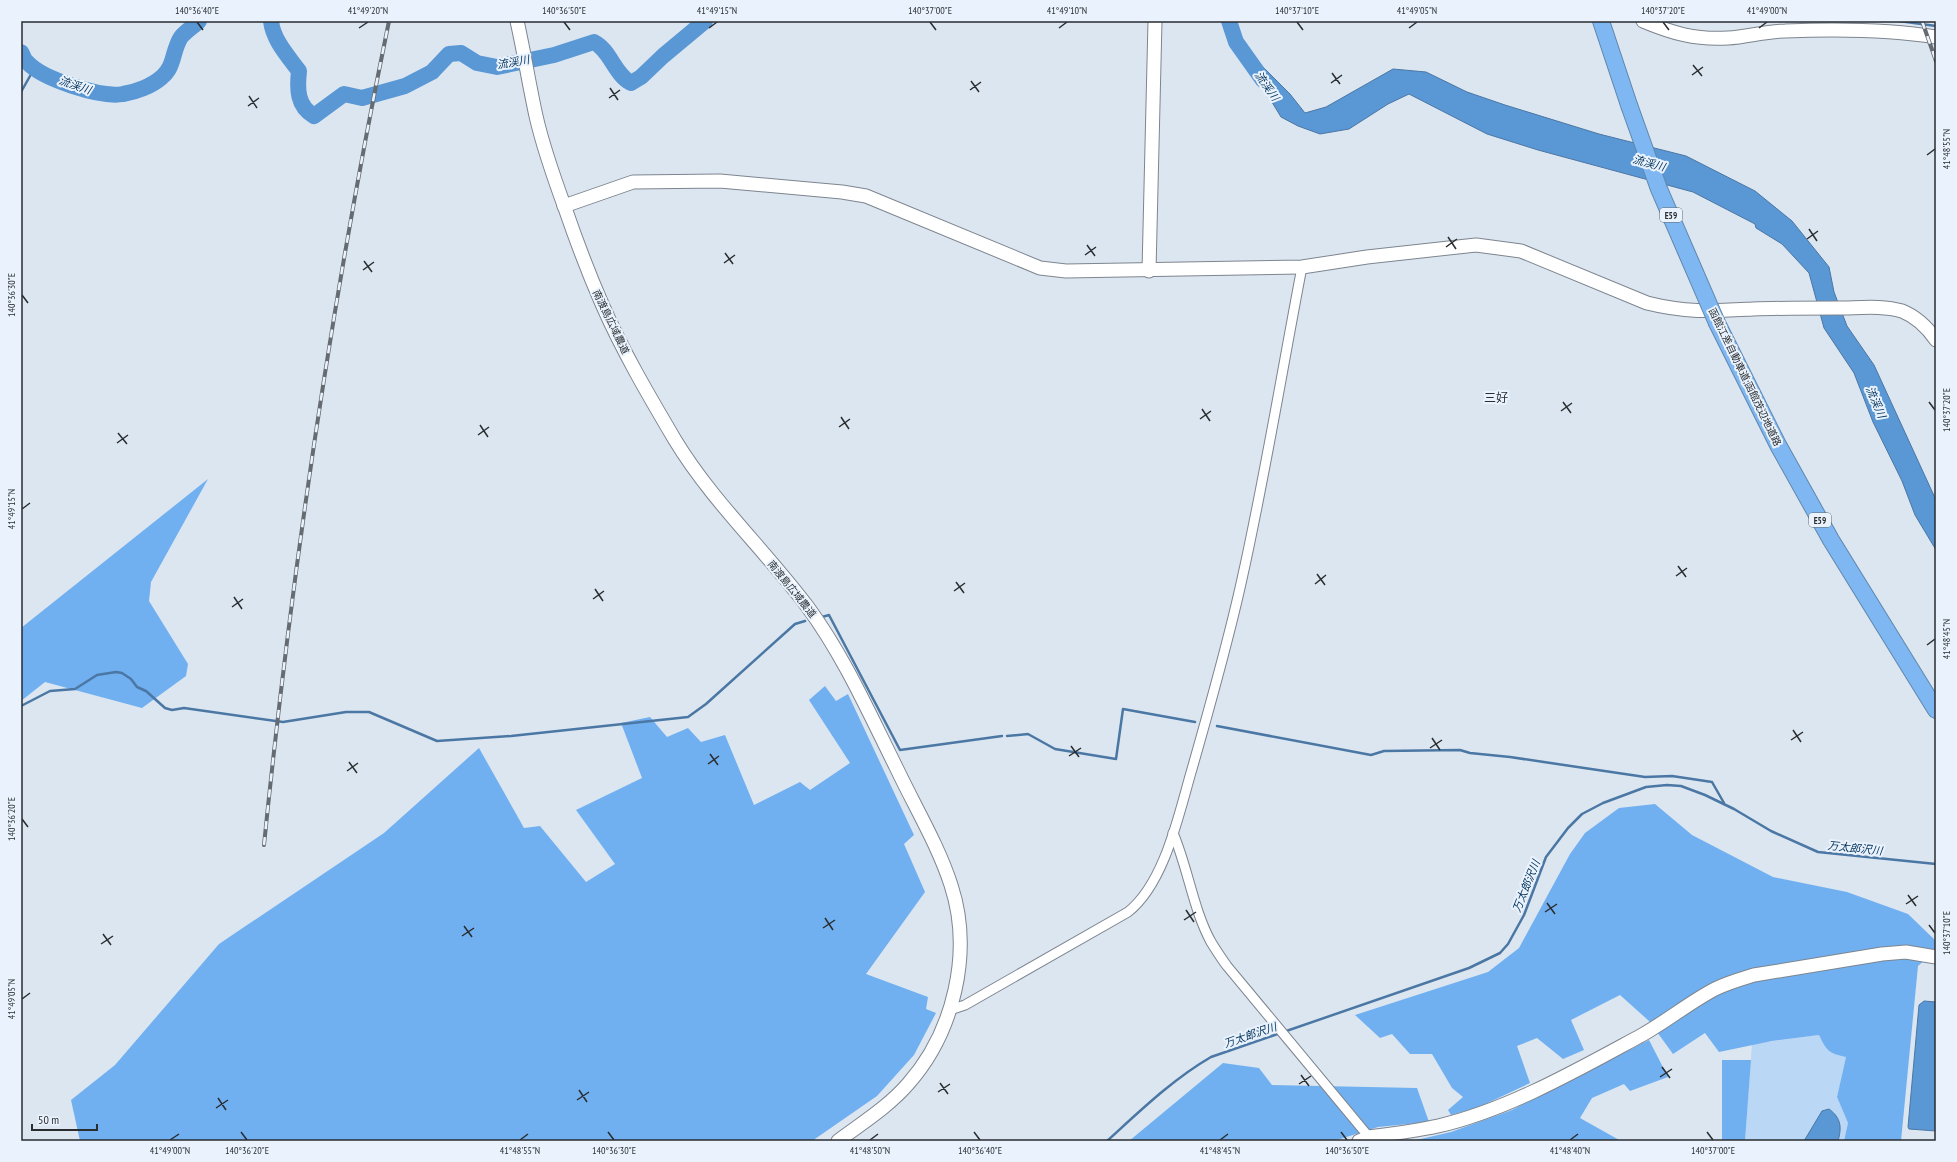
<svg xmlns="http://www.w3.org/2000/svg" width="1957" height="1162" font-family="'PT Sans Narrow','Noto Sans JP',sans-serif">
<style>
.green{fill:#bad7f5}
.forest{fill:#71b0f0}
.water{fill:#5997d5;stroke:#4b77a4}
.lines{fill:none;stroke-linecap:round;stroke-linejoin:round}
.stream{stroke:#4b77a4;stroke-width:2.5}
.river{stroke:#5997d5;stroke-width:16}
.street-casing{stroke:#7d858f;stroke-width:11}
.secondary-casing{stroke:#7d858f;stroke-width:15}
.highway-casing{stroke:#6087ad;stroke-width:18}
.street{stroke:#fff;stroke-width:9}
.secondary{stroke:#fff;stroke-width:13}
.highway{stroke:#7eb7f1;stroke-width:16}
.rail-casing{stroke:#656b70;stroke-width:4}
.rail{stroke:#eaf3fd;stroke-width:2.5;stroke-dasharray:8;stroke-linecap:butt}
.highway-bridge-casing{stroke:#6087ad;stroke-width:18;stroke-linecap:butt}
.highway-bridge{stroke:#7eb7f1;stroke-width:16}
.ticks{fill:none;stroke:#292d30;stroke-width:1.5}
.labels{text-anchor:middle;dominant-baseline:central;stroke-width:4;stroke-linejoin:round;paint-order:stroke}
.shield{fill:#eaf3fd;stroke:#63686e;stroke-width:1}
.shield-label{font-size:9px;font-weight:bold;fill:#292d30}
.street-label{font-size:10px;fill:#292d30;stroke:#eaf3fd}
.water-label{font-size:11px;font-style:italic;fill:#01325a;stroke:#eaf3fd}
.quarter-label{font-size:12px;fill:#292d30;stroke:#eaf3fd}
.neatline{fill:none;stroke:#292d30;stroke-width:1.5}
.ticks-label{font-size:10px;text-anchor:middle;fill:#292d30}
</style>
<rect width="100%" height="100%" fill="#dce6f0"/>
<!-- green -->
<polygon class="green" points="1819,1035 1826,1048 1846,1057 1837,1097 1848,1123 1844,1141 1745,1141 1752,1044"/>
<!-- forest -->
<g class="forest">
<polygon points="208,479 151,582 149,601 188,664 186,676 142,708 45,682 21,701 21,628"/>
<polygon points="825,686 836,701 848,694 914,835 904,844 925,892 866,974 928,997 926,1009 936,1013 914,1055 877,1096 812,1141 80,1141 71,1100 115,1065 219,944 384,833 479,748 524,828 540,826 586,882 615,864 576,810 642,778 621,723 650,717 667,737 688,728 701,742 725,735 754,805 800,782 810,790 850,763 809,700"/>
<path d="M1655,804L1692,835L1773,877L1847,892L1908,914L1936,941V950L1918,966L1901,1141H1844L1848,1123L1837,1097L1846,1057C1828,1053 1827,1051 1819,1035L1772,1041L1719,1052L1705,1033L1673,1054L1649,1021L1620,995L1571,1020L1584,1050L1563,1059L1537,1038L1517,1046L1530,1083L1479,1107L1451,1115L1448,1110L1463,1097L1452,1088L1432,1054H1410L1392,1034L1380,1038L1355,1015L1488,972L1519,948L1570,854L1585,833L1619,808Z"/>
<polygon points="1649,1040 1668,1077 1630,1091 1624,1084 1592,1098 1580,1118 1621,1141 1412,1141 1451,1132 1512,1110"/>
<polygon points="1722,1060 1751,1060 1745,1141 1722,1141"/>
<polygon points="1223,1063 1259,1068 1272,1085 1417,1088 1429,1122 1378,1127 1334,1141 1129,1141"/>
</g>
<!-- water -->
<g class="water">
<polygon points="1247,61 1258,62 1290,94 1305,113 1326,107 1393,69 1426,72 1467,92 1505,105 1599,134 1686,156 1755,191 1792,221 1829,267 1834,292 1847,326 1874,365 1936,500 1936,550 1915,515 1902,481 1873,422 1854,373 1824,328 1809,273 1782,244 1756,228 1755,224 1693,192 1538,150 1487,134 1409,94 1388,104 1349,129 1320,134 1298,126 1281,117"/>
<polygon points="1924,1001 1936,1002 1936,1131 1909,1129 1908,1127 1919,1005"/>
<path d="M1829,1109C1841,1118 1842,1127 1838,1141H1804L1822,1111Z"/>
</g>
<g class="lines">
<!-- stream -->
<g class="stream">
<polyline points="1899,21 1936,26"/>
<polyline points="21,92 34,69"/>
<polyline points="822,617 829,615 900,750 1002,736"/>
<polyline points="21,706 50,691 75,689 97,675 116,672 122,673 131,679 137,687 146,691 165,708 172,710 184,708 283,722 346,712 369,712 437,741 511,736 688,717 706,704 795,624 805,621"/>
<polyline points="1217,726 1371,755 1384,751 1460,750 1470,753 1510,757 1645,777 1672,776 1712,782 1724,803"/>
<polyline points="1007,736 1028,734 1055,749 1116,759 1123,709 1195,722"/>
<path d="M1107,1141C1140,1111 1173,1079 1211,1057L1469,968L1500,953L1508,944L1524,915L1546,857L1568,828L1582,814L1603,803L1646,787L1667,785L1681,786L1705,795L1734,809L1771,831L1818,852L1936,864"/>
</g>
<!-- river -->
<g class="river">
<path d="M271,21C273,40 288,56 299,71C297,89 297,106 314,116L344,94L362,98L405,86L432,72L449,54L461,53L477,63L497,67L554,55L594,42C611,51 614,74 631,83L641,77L663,56L705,21"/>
<polyline points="1229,21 1236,42 1263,80"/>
<path d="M21,52C23,55 24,60 27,62C42,79 101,98 123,94C136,92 152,86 162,77C175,66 172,51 181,37C186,31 194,26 199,21"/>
</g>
<!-- street casing -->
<g class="street-casing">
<g id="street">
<path d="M1173,833C1188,868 1193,909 1211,942C1216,950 1221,958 1227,966L1369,1137"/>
<path d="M950,1010L965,1005L1128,912C1165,883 1179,813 1192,769C1210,706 1228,643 1242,579C1265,476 1282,371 1302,267"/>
</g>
</g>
<!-- secondary casing -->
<g class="secondary-casing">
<g id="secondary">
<path d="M517,21C524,52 529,84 536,116C543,147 554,178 565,208C576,240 588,272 602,304C622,350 649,396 675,440C712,501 764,549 807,606C844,656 869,713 897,769C915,807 938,845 951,885C973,952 954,1032 908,1084C888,1107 862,1123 838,1141"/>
<path d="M1643,21C1672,33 1695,40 1728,38C1747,37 1766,31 1785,31C1835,29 1887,29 1936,37"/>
<path d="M564,206L633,182L720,181L842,192L866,196L1040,268L1066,271L1302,267L1367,257L1476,245L1521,251L1647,303C1687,313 1713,311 1753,309C1781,308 1810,308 1838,308C1858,308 1882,305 1902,311C1917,317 1927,327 1936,340"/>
<polyline points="1149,271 1155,21"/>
<path d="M1359,1141L1369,1137C1391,1134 1415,1131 1438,1126C1508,1110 1579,1069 1642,1035C1667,1021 1690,1002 1715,989C1727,983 1741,979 1754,975L1882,954L1906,952L1936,957"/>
</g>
</g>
<!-- highway casing -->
<g class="highway-casing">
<g id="highway">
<polyline points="1601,21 1629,105"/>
<polyline points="1717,323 1778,445 1831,540 1936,710"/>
</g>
</g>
<!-- street -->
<use href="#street" class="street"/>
<!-- secondary -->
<use href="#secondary" class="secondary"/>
<!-- highway -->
<use href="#highway" class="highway"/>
<!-- rail casing -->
<g class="rail-casing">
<g id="rail">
<polyline points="1922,21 1936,61"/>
<path d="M264,845C292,569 333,293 389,21"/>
</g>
</g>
<!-- rail -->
<use href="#rail" class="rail"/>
<!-- highway-bridge casing -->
<g class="highway-bridge-casing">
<polyline id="highway-bridge" points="1629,105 1659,189 1717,323"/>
</g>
<!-- highway-bridge -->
<use href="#highway-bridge" class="highway-bridge"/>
</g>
<!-- ticks -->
<path class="ticks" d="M197,22L203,30M564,22L570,30M930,22L936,30M1297,22L1303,30M1663,22L1669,30M359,28L368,22M709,28L717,22M1059,28L1067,22M1409,28L1417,22M1759,28L1767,22M1693,65L1702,76M1332,73L1340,84M1692,75L1703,67M971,81L979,92M1331,83L1342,75M610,88L618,100M970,90L981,82M249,96L257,108M609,98L620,90M248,106L259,98M1927,155L1935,149M1809,229L1817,241M1448,237L1456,249M1807,239L1818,231M1087,245L1095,256M1446,247L1457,239M725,253L733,264M1085,255L1096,247M364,261L372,272M724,263L735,255M363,270L374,262M22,295L28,303M1563,402L1571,413M1929,402L1935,410M1202,409L1210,421M1561,411L1572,403M841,417L849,429M1200,419L1211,411M480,425L488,437M839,427L850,419M118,433L127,444M478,435L489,427M117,443L128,435M22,509L30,503M1678,566L1686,577M1317,574L1325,585M1676,576L1687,568M956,582L964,593M1315,584L1326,575M595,589L603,601M954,591L965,583M234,597L242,609M593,599L604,591M232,607L243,599M1927,645L1935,639M1793,730L1801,742M1432,738L1440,750M1791,740L1803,732M1071,746L1079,757M1430,748L1442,740M710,754L718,765M1069,756L1081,748M349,762L357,773M708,764L719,756M347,771L358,763M22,819L28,827M1908,895L1916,906M1547,903L1555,914M1906,904L1918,896M1186,910L1194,922M1545,912L1557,904M825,918L833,930M1184,920L1196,912M1929,925L1935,933M464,926L472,937M823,928L835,920M103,934L111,945M462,936L474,928M101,944L113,936M22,999L30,993M1662,1067L1670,1078M1301,1075L1309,1086M1660,1077L1672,1069M940,1083L948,1094M1299,1084L1311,1076M579,1090L587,1102M938,1092L950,1084M218,1098L226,1110M577,1100L589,1092M216,1108L228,1100M241,1132L247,1140M608,1132L614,1140M974,1132L980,1140M1341,1132L1347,1140M1707,1132L1713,1140M170,1140L179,1134M520,1140L528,1134M870,1140L878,1134M1220,1140L1228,1134M1570,1140L1578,1134"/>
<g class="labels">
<!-- shield labels -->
<g class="shield">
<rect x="1660" y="208" width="22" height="14" rx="3"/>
<rect x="1809" y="513" width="22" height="14" rx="3"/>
</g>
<g class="shield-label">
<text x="1671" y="215">E59</text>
<text x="1820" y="520">E59</text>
</g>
<!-- street labels -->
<g class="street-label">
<text transform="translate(611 322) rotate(64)">南渡島広域農道</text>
<text transform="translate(1745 377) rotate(64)">函館江差自動車道;函館茂辺地道路</text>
<text transform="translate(792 589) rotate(51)">南渡島広域農道</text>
</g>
<!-- water labels -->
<g class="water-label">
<text transform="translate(513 62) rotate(-10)">流渓川</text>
<text transform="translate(75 85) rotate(19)">流渓川</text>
<text transform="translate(1267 86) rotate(55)">流渓川</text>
<text transform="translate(1649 163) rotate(15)">流渓川</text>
<text transform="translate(1876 402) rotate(67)">流渓川</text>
<text transform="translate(1855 848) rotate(6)">万太郎沢川</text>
<text transform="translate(1526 886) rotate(-68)">万太郎沢川</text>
<text transform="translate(1250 1035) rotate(-19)">万太郎沢川</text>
</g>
<!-- quarter labels -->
<g class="quarter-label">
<text x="1496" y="397">三好</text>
</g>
</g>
<!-- border -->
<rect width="1957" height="1162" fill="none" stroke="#eaf3fd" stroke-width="44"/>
<!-- scale -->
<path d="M32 1124v6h65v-6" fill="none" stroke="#292d30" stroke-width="2"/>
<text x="38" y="1124" font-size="12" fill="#292d30" stroke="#eaf3fd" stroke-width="3" paint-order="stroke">50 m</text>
<rect x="22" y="22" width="1913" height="1118" class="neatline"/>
<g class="ticks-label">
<text x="197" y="14">140°36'40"E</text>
<text x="368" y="14">41°49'20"N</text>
<text x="564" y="14">140°36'50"E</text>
<text x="717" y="14">41°49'15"N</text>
<text x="930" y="14">140°37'00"E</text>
<text x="1067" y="14">41°49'10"N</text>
<text x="1297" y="14">140°37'10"E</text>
<text x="1417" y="14">41°49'05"N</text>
<text x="1663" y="14">140°37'20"E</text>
<text x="1767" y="14">41°49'00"N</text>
<text transform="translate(1946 149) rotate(-90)" y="4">41°48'55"N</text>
<text transform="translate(11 295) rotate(-90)" y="4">140°36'30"E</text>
<text transform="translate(1946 410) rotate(-90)" y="4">140°37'20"E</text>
<text transform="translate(11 509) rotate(-90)" y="4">41°49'15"N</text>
<text transform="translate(1946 639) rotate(-90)" y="4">41°48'45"N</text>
<text transform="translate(11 819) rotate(-90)" y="4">140°36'20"E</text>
<text transform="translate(1946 933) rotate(-90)" y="4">140°37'10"E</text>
<text transform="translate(11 999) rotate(-90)" y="4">41°49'05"N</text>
<text x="170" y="1154">41°49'00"N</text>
<text x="247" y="1154">140°36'20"E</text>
<text x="520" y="1154">41°48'55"N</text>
<text x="614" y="1154">140°36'30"E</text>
<text x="870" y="1154">41°48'50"N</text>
<text x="980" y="1154">140°36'40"E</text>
<text x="1220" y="1154">41°48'45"N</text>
<text x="1347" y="1154">140°36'50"E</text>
<text x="1570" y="1154">41°48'40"N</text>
<text x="1713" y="1154">140°37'00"E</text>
</g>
</svg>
